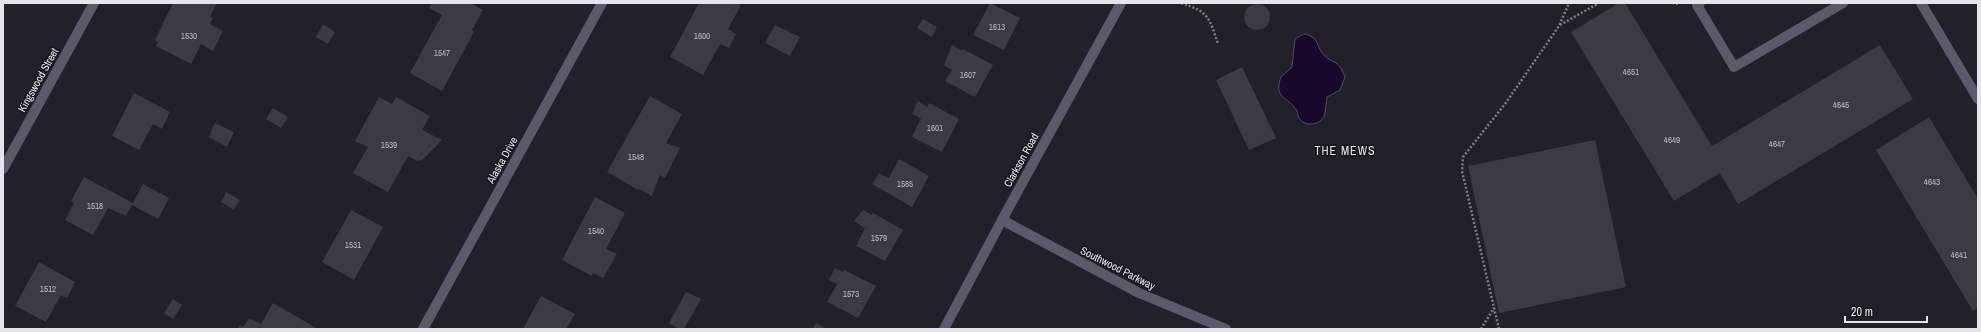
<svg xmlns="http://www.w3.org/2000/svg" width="1981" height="332" font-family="'Archivo Narrow',sans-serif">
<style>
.water{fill:#17082c;stroke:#554a65}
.building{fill:#3c3a42}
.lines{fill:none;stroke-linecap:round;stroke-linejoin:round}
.path{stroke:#807e85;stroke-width:2.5;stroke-dasharray:2 2;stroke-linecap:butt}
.service{stroke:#5d586b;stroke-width:10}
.minor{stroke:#5d586b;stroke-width:10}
.tertiary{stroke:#5d586b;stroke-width:10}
.labels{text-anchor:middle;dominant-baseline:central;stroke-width:3;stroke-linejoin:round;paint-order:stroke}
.number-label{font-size:9px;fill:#bcbac0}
.street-label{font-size:11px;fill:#e6e4ea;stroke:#19171f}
.neighbourhood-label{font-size:12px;letter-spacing:1px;fill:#e6e4ea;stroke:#19171f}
</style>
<rect width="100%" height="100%" fill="#222028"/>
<!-- water -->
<path class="water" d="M1306,34C1321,40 1315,46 1324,55C1336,66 1337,58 1345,77L1340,90L1327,97C1326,103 1326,111 1324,116C1320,125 1306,127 1300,119C1298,117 1298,114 1297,111C1288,96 1273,99 1281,77L1292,67L1295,39L1302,35Z"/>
<!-- building -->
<g class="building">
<polygon points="173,3 217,3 210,17 213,18 210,24 223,31 213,51 201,44 191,64 156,46 158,42 155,40"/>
<polygon points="432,3 471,3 483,10 472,30 474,32 442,91 410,73 442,15 429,8"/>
<polygon points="699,3 737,3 741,5 728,29 736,34 729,48 720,44 703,75 670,57"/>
<polygon points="990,3 1020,18 1004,50 973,35"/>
<polygon points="1619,3 1625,3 1712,146 1880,45 1913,99 1738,204 1720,173 1674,201 1571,32"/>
<circle cx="1257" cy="17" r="13"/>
<polygon points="923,19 937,27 932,37 917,28"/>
<polygon points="323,24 335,32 328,44 316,37"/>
<polygon points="775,25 800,37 790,56 765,43"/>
<polygon points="952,45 962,51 963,49 993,65 975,97 945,81 952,70 944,65"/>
<polygon points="1242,67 1276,138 1249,150 1216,80"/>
<polygon points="134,93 170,112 162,129 153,124 139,150 112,136"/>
<polygon points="650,96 682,114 666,143 680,148 665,178 660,175 652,196 639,189 638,190 607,172"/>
<polygon points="379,97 392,104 396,97 430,116 422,130 442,140 422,160 418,161 408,156 388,192 353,173 368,147 355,141"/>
<polygon points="918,101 927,107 929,103 959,119 942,152 912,137 921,118 912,114"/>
<polygon points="273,108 288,117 281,128 266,119"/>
<polygon points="1929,117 1978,199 1978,308 1973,311 1876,150"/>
<polygon points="215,123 234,132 227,147 209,137"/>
<polygon points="1595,140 1626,287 1499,313 1468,166"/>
<polygon points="899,159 929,176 912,207 872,184 879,173 889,178"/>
<polygon points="84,177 133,203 143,184 169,198 158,219 132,205 126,216 108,208 93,235 65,220 74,203 71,201"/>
<polygon points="226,192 240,200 234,210 221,202"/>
<polygon points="595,197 625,213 606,249 617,254 603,278 593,273 592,276 562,260"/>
<polygon points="351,210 383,227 354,280 322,262"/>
<polygon points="863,210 872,215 873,213 903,230 885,261 856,246 865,228 854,221"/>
<polygon points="39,262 75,282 67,298 61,295 46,322 15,306"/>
<polygon points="835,268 843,272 844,270 876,286 858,318 827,302 837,284 829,280"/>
<polygon points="686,292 701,299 684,329 679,329 669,323"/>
<polygon points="541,296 575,314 566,329 523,329"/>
<polygon points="173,299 182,305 173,319 164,313"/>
<polygon points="273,303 318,329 237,329 240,325 243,327 249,318 261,324"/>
<polygon points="816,323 826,329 813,329"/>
</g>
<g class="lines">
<!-- path -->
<g class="path">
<path d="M1181,3C1209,12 1209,17 1218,44"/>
<polyline points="1672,3 1679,4"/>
<polyline points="1560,25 1599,3"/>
<polyline points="1481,329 1494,308"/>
<polyline points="1499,329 1462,171 1463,157 1505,104 1559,26 1569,3"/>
</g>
<!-- service -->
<g class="service">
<polyline points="1700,3 1697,5 1734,67 1843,3"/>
<polyline points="1921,3 1978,99"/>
</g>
<!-- minor -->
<g class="minor">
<polyline points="3,169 94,3"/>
<polyline points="423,329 602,3"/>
<polyline points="944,329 1002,220"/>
</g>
<!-- tertiary -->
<polyline class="tertiary" points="1121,3 1002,220 1139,293 1226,329"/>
</g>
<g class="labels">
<!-- number labels -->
<g class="number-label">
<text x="997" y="27">1613</text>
<text x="189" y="36">1530</text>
<text x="702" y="36">1600</text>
<text x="442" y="53">1547</text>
<text x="1631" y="72">4651</text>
<text x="968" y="75">1607</text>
<text x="1841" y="105">4645</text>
<text x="935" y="128">1601</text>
<text x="1672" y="140">4649</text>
<text x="1777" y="144">4647</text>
<text x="389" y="145">1539</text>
<text x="636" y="157">1548</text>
<text x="1932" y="182">4643</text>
<text x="905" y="184">1585</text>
<text x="95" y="206">1518</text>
<text x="596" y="231">1540</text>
<text x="879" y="238">1579</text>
<text x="353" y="245">1531</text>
<text x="1959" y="255">4641</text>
<text x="48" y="289">1512</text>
<text x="851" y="294">1573</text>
</g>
<!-- street labels -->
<g class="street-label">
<text transform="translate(38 80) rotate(-61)">Kingswood Street</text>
<text transform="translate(502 160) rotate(-61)">Alaska Drive</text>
<text transform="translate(1021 160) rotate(-61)">Clarkson Road</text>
<text transform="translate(1118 268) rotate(27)">Southwood Parkway</text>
</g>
<!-- neighbourhood labels -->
<g class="neighbourhood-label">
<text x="1345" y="151">THE MEWS</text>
</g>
</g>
<!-- border -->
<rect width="1981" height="332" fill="none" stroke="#e6e4ea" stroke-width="8"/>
<!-- scale -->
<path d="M1845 316v6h82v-6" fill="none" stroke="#e6e4ea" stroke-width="2"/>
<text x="1851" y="316" font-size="12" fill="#e6e4ea" stroke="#19171f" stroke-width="3" paint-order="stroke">20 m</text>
</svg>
